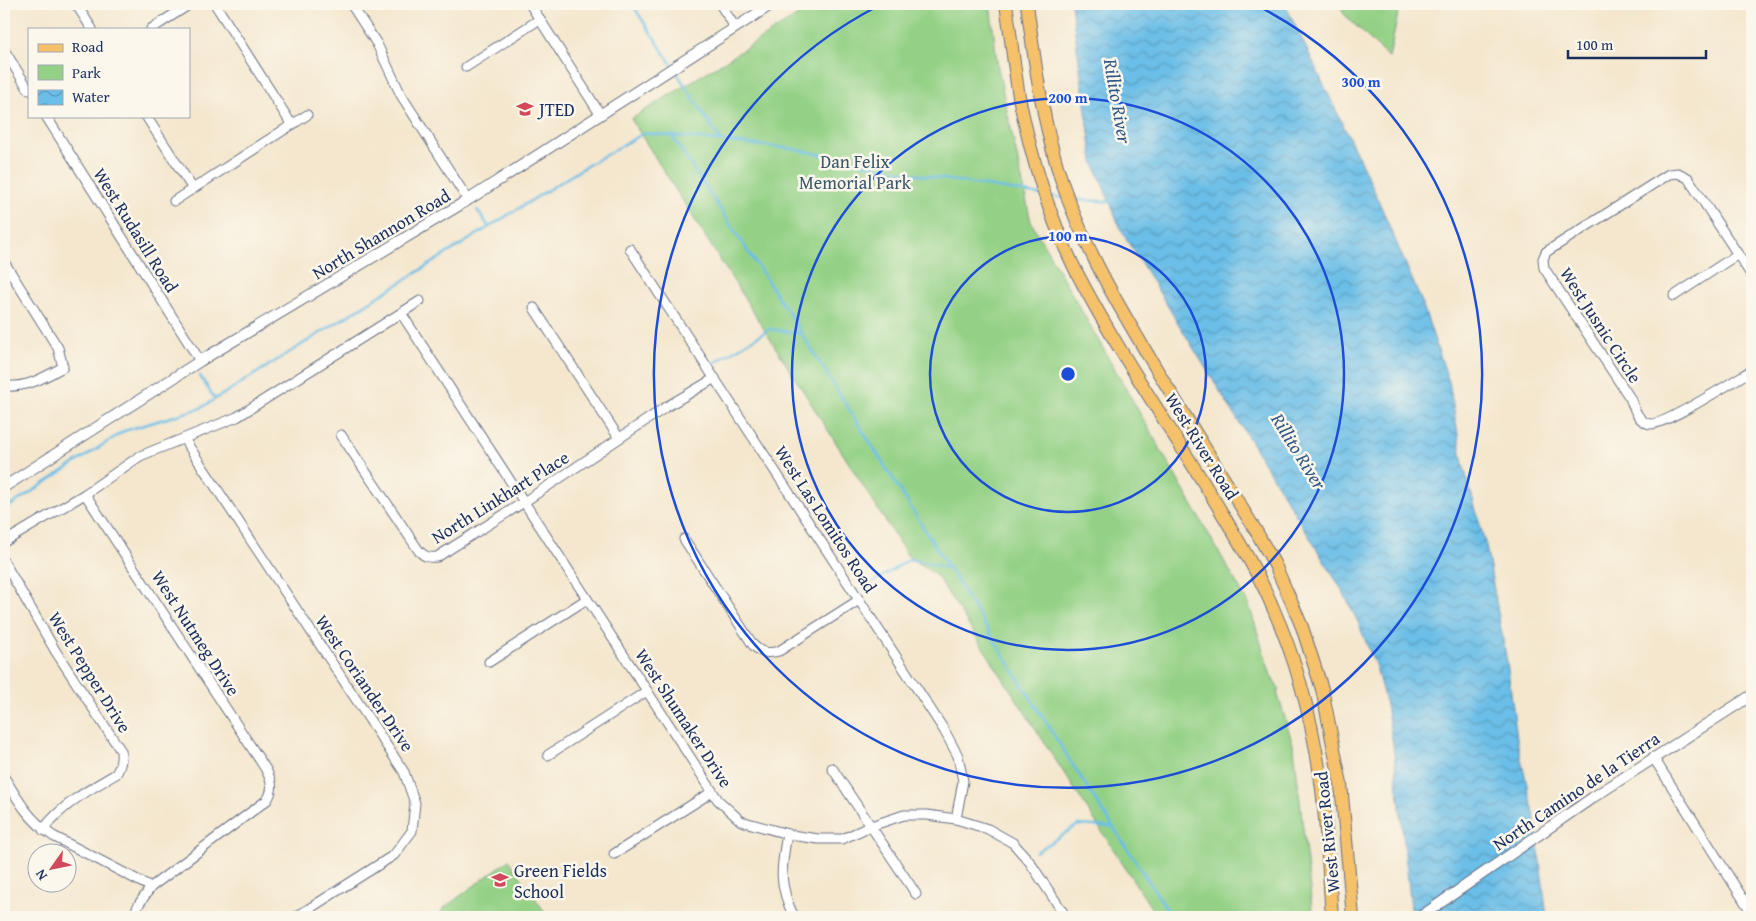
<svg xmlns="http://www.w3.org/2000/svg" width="1756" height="921" font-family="'Gentium Book Plus',serif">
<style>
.green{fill:#94d186;stroke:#588072}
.water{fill:url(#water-waves);stroke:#4376a2}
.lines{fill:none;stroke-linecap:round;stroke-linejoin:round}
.stream{stroke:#6bbee7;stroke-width:2.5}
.minor-casing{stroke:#676f85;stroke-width:11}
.tertiary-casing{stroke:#676f85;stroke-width:12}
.primary-casing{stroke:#676f85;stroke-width:14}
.minor{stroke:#fff;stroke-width:9}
.tertiary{stroke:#fff;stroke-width:10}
.primary{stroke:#f5c16b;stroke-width:12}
.ring{fill:none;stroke:#1d4ed8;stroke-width:2.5}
.labels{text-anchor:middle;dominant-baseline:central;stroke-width:5;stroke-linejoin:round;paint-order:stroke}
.poi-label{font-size:18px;fill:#1b2f5e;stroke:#fbf7ec;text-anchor:start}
.park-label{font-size:18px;fill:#395868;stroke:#fbf7ec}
.street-label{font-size:18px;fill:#1b2f5e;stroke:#fbf7ec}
.water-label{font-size:19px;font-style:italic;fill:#335a87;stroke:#fbf7ec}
.centre{fill:#1d4ed8;stroke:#fbf7ec;stroke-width:2.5}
.ring-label{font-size:15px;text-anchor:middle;font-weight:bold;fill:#1d4ed8;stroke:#fbf7ec;stroke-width:5;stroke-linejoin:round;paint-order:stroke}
</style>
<defs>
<pattern id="water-waves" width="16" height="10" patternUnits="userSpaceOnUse" patternTransform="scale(1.25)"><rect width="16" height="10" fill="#6bbee7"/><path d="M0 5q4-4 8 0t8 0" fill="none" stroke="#579bbe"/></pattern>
</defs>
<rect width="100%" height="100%" fill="#fbf7ec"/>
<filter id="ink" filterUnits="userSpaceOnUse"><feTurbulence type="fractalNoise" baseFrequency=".02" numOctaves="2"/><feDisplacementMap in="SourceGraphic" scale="10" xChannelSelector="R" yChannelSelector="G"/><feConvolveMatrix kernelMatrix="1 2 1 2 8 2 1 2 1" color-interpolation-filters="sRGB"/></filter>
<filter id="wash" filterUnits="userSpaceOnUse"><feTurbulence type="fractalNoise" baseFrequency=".0096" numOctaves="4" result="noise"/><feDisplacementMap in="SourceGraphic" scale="20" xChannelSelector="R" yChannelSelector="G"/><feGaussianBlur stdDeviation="1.12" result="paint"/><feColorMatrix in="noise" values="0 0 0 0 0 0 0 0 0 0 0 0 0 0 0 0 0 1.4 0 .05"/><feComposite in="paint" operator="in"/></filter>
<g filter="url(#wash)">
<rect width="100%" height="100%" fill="#f4e7ce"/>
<!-- green -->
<g class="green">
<polygon points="817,4 990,4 998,69 1031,222 1249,605 1271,676 1280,690 1277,692 1294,748 1313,917 1157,917 937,576 907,555 631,119"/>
<polygon points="1340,4 1400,4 1389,58 1344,14"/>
<polygon points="509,860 548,917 438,917 444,908"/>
</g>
<!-- water -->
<polygon class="water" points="1071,4 1285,4 1370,181 1421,300 1449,382 1463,464 1486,546 1507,662 1518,746 1534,814 1547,917 1412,917 1393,744 1386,705 1376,667 1358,622 1342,590 1121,230 1093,161"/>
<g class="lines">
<!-- stream -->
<g class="stream">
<polyline points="632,4 672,65"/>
<polyline points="675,70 721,141"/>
<polyline points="672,136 788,312 1074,767 1172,917"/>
<polyline points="1049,196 1064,198"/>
<polyline points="1072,199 1111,202"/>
<polyline points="477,210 489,227"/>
<polyline points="714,363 770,329 802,334"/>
<polyline points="200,376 215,399"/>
<polyline points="4,499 12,505"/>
<polyline points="4,510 124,431 201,408 583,168 644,133 794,149 914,174 1041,195"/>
<polyline points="864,588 910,559 948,568"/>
<polyline points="1036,852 1078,825 1112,827"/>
</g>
</g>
</g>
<g filter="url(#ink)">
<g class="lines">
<!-- minor casing -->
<g class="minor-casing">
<g id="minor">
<polyline points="76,4 92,29"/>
<polyline points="215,4 292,125"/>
<polyline points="351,4 377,44 401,95 468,200"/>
<polyline points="530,4 600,114"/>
<polyline points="720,4 735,27"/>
<polyline points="151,29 190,4"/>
<polyline points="4,50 29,90"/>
<polyline points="466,67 540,19"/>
<polyline points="46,116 200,361"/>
<polyline points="146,116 193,189"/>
<polyline points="174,201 307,115"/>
<polyline points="630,249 944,730 958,756 963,781 956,819"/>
<path d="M4,262L58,348L63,367C43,378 27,388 4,386"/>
<path d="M1752,276L1688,178L1678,173L1669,174L1546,252L1543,259L1544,268L1630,398C1634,408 1638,422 1650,424C1664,426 1737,379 1752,370"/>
<polyline points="1674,296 1738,254"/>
<polyline points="534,308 619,438"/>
<polyline points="401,313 718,800 741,821 791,835 818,839 842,839 871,826 904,815 927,815 956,819 988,829 1013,843 1029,861 1066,917"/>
<path d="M341,435L419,551C425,557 429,558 437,557L524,502L666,407L715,378"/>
<polyline points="184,439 404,772 415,803 412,831 394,855 296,917"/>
<path d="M85,494L265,768C271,779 275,789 267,800L151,887L139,904L133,917"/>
<path d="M684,539L753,645C761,653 768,654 779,651L859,600"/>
<polyline points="4,542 85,494 140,456 237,417 420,301"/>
<path d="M4,562L56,652L121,751C122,760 121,766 116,774C90,789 61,805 43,830"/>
<polyline points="489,662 587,599"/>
<polyline points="548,755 647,691"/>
<polyline points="1653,757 1752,913"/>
<polyline points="832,768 916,894"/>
<path d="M4,777C18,800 29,820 53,836L151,887"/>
<path d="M787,834C781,869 778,884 794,917"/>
<polyline points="614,854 712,792"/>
</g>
</g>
<!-- tertiary casing -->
<g class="tertiary-casing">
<g id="tertiary">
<polyline points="4,487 200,361 468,200 772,4"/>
<polyline points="1420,917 1592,798 1752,695"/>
</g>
</g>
<!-- primary casing -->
<g class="primary-casing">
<g id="primary">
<path d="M1006,4C1011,36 1014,69 1020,102C1032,160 1051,222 1078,275C1123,361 1180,441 1229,525C1245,552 1261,579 1273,608C1298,664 1314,728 1322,789C1327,832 1329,875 1332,917"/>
<path d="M1027,4C1035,65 1043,126 1063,185C1087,255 1125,317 1163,380C1194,430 1225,481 1256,531L1275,565L1291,601L1302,627L1322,689L1341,784L1353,917"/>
</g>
</g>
<!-- minor -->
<use href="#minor" class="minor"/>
<!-- tertiary -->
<use href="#tertiary" class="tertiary"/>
<!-- primary -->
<use href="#primary" class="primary"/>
</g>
</g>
<!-- distance rings -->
<g class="ring">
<circle cx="1068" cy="374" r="138"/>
<circle cx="1068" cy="374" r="276"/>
<path d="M1256 5A414 414 0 1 1 880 5"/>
</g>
<!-- icons -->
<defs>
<g id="school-bare" transform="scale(1.35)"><path d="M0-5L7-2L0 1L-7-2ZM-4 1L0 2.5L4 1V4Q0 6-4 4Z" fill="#d1495b" stroke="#fbf7ec" stroke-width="2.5" paint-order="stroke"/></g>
</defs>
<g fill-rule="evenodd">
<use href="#school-bare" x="525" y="109"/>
<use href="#school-bare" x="500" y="880"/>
</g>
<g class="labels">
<!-- poi labels -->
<g class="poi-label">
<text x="539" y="109">JTED</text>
<text x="514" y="870">Green Fields<tspan x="514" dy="21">School</tspan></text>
</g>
<!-- park labels -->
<g class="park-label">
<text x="855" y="161">Dan Felix<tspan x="855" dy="21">Memorial Park</tspan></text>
</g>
<!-- street labels -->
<g class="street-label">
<text transform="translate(136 230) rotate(58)">West Rudasill Road</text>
<text transform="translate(381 234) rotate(-31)">North Shannon Road</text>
<text transform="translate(1601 325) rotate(57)">West Jusnic Circle</text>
<text transform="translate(1202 446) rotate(58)">West River Road</text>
<text transform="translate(500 497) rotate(-32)">North Linkhart Place</text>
<text transform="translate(826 519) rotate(57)">West Las Lomitos Road</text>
<text transform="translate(196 633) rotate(57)">West Nutmeg Drive</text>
<text transform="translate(90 672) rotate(58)">West Pepper Drive</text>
<text transform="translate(365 683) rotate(56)">West Coriander Drive</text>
<text transform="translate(684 718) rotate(57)">West Shumaker Drive</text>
<text transform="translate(1576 791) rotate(-34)">North Camino de la Tierra</text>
<text transform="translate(1327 832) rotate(-96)">West River Road</text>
</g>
<!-- water labels -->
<g class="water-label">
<text transform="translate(1118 101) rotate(80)">Rillito River</text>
<text transform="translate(1299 451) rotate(58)">Rillito River</text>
</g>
</g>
<circle cx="1068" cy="374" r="8" class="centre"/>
<g class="ring-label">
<text x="1361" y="87">300 m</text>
<text x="1068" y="103">200 m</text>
<text x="1068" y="241">100 m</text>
</g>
<!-- margin -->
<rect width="1756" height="921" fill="none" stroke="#fbf7ec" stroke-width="20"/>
<!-- legend -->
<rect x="28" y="28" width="162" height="90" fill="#fbf7ec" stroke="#a1a7b3"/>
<rect x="38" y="44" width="25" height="8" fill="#f5c16b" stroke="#a1a7b3"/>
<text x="72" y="52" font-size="15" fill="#1b2f5e">Road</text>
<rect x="38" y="65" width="25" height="15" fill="#94d186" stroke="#a1a7b3"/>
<text x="72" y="78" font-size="15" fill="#1b2f5e">Park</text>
<rect x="38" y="90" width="25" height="15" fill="url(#water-waves)" stroke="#a1a7b3"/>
<text x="72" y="102" font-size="15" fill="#1b2f5e">Water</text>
<!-- north arrow -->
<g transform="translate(52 868) rotate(237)"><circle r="24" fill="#fbf7ec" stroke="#a1a7b3"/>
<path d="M0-4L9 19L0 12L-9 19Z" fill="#d1495b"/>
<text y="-8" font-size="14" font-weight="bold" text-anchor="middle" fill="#1b2f5e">N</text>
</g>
<!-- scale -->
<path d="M1568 50v8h138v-8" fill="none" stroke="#1b2f5e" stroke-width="2.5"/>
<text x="1576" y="50" font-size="15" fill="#1b2f5e" stroke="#fbf7ec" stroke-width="4" paint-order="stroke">100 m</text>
</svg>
